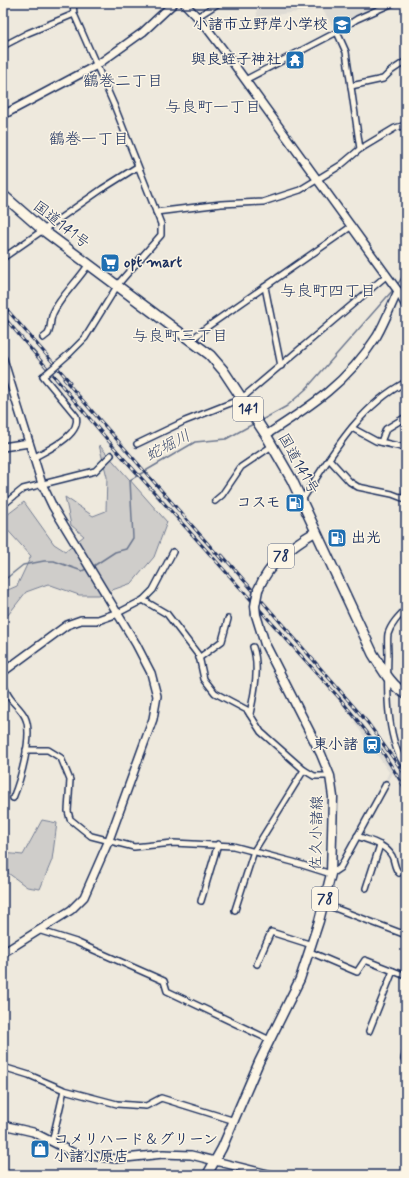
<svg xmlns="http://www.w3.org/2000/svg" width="409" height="1178" font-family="Mynerve,'Klee One',sans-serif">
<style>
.built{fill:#dedbd4}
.green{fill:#cfcdca;stroke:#757e94}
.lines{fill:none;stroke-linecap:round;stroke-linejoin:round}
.stream{stroke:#6c778f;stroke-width:1.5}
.street-casing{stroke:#1b2f5e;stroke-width:8}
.secondary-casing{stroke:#1b2f5e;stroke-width:10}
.primary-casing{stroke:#1b2f5e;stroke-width:11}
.highway-casing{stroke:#1b2f5e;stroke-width:12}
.street{stroke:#fcf5e5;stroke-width:5}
.secondary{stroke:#fcf5e5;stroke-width:7}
.primary{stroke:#fcf5e5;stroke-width:8}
.highway{stroke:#fcf5e5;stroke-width:9}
.rail-casing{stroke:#1b2f5e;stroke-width:3}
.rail{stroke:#fcf5e5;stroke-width:1.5;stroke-dasharray:4.5;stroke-linecap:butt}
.street-bridge-casing{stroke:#1b2f5e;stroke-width:8;stroke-linecap:butt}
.primary-bridge-casing{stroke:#1b2f5e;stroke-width:11;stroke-linecap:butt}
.street-bridge{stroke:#fcf5e5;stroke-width:5}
.primary-bridge{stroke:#fcf5e5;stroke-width:8}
.labels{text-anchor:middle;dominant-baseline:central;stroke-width:3;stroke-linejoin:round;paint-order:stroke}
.shield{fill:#fcf5e5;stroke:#5e6a86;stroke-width:1}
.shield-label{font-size:14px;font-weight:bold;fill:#1b2f5e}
.poi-label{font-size:15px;font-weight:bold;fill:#1b2f5e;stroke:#fcf5e5;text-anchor:end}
.street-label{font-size:15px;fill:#1b2f5e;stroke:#fcf5e5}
.neighbourhood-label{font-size:16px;fill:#1b2f5e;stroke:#fcf5e5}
.water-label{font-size:16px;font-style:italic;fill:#445376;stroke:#fcf5e5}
</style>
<rect width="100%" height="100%" fill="#eee9dd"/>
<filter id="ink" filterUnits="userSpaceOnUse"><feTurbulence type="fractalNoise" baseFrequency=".025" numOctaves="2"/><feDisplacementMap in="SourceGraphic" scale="8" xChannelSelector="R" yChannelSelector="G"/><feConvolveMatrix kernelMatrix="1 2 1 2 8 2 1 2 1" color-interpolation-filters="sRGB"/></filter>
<g filter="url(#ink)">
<!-- built -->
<g class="built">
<polygon points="256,3 394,3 337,32 322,9 257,17"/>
<polygon points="359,719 396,769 389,779 386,779 389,772 354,722"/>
</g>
<!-- green -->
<g class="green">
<polygon points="99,445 167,522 154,557 132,583 98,595 79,595 48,584 26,592 8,615 3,617 3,592 17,586 31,556 3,525 3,518 24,502 54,544 65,551 84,536 71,525 65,497 93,516 106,511 107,477"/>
<polygon points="42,820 57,823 52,860 40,889 27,887 8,873 8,860 3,861 3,853 23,855"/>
</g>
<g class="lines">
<!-- stream -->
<g class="stream">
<polyline points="397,285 406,272"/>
<polyline points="260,421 287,406 306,389 393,290"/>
<polyline points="92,567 115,552 126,549 133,538 130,480 195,442 226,439 255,423"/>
<polyline points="3,581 23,565 44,561 54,561 82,571 88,568"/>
</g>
<!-- street casing -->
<g class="street-casing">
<g id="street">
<polyline points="197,17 219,3"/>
<polyline points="337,32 346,52 360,149"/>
<polyline points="3,46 28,33 74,14"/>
<polyline points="245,80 337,32 357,19 393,3"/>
<polyline points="351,86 383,79 391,71 406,61"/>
<polyline points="3,204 7,200"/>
<polyline points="156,212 221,204 263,202 300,190 341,165 360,149 395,128 406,125"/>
<polyline points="3,258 102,189 137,167"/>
<polyline points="265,287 281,366"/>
<path d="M43,338L48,334C51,328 50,322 52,316C57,300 79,280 88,265"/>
<polyline points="190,341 207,327 352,226"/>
<polyline points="70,353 85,338 119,283 161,235 161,224 114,105 74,14 73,3"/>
<polyline points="352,428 376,441 406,448"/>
<polyline points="381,442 386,429 406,417"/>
<polyline points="137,444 185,421 241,399 386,276"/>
<path d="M33,458C47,450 82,435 76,416L43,376L46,374"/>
<polyline points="329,459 350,482 358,487 392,494 405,499 406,489"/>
<path d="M302,500C331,456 358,407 406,382"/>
<polyline points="215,501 222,495 241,467 272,446"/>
<polyline points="3,505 23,489 95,471 111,455"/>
<polyline points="143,600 167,614 199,656 204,679 215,693 247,710 261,732 304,770 314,776 330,776"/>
<polyline points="118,613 143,600 153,590 173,552"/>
<polyline points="199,658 222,641 228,619"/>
<path d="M3,685C5,689 7,694 10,698C15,705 21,709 25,717C34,735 20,781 13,798"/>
<path d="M250,714C254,694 260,667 253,647"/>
<polyline points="26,750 48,750 61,758 70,780 68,811 70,819 91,836 134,847 173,843 233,846 293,862 331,874 340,868 386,784"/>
<path d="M403,763C386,734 387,688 388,655C388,649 387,640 388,634C391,624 399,616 406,609"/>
<path d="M357,836C370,841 385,844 392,856C395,862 394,868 399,873"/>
<polyline points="366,888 380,845"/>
<polyline points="201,901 218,844"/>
<polyline points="324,904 406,935"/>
<polyline points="235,910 254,851 304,770"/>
<polyline points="38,930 76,942 164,981 167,991 270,1040"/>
<polyline points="310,952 357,972 365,960 406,976"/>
<polyline points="257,964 271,932 312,945"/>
<polyline points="369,1031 393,971"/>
<polyline points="404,1059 406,1051"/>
<polyline points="3,1067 29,1075 64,1090 117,1104 146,1106 161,1098 235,1121"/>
<polyline points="52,1142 64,1090"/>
</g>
</g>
<!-- secondary casing -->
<g class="secondary-casing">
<g id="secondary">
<polyline points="184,3 203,23 225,52 398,291 406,306"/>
<polyline points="3,115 97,65 143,32 174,3"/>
<polyline points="3,359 42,484 53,507 136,644 151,673 157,696 153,719 109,840 84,897 71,910 3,953"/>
<path d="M266,435C311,406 347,383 377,336C385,322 391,306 398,291"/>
<polyline points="3,447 29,443"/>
<polyline points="3,672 67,625 81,620 98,620 118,613"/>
<polyline points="3,1125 33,1132 72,1152 85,1155 116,1159 163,1154 191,1155 272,1175"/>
</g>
</g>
<!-- primary casing -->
<g class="primary-casing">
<g id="primary">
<path d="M258,590C269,563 291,546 315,532"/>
<polyline points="207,1175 222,1148 259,1062 300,979 319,921 331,874 333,797 330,776 321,754 265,644 256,615"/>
</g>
</g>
<!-- highway casing -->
<g class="highway-casing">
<path id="highway" d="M3,195L44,231L210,355L223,370L266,435L292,480L373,654C382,668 391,686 406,694"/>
</g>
<!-- street -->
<use href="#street" class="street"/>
<!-- secondary -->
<use href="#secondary" class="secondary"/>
<!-- primary -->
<use href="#primary" class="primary"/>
<!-- highway -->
<use href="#highway" class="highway"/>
<!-- rail casing -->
<g class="rail-casing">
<g id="rail">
<polyline points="3,305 70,382"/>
<polyline points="3,316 117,451 341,700 382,751 406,790"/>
<polyline points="64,379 223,561"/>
<polyline points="222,555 368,723 406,776"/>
</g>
</g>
<!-- rail -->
<use href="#rail" class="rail"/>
<!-- street-bridge casing -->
<g class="street-bridge-casing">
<polyline id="street-bridge" points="46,374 70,353"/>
</g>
<!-- primary-bridge casing -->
<g class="primary-bridge-casing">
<polyline id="primary-bridge" points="256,615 255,606 258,590"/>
</g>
<!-- street-bridge -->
<use href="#street-bridge" class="street-bridge"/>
<!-- primary-bridge -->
<use href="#primary-bridge" class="primary-bridge"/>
</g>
</g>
<!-- icons -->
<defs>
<g id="school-square" transform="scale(1)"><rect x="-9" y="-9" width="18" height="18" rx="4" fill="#1f6fb2" stroke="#fcf5e5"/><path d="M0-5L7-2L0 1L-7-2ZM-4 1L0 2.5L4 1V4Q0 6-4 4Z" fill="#fff"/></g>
<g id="temple-square" transform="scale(1)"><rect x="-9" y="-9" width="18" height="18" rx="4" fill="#1f6fb2" stroke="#fcf5e5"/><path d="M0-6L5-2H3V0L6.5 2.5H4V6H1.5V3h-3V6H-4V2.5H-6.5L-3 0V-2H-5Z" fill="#fff"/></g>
<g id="supermarket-square" transform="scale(1)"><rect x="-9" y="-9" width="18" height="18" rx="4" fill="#1f6fb2" stroke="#fcf5e5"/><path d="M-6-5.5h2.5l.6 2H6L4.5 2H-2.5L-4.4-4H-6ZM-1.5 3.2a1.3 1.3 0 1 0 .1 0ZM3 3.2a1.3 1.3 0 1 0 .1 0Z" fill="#fff"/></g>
<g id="fuel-square" transform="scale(1)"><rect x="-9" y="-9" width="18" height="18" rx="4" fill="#1f6fb2" stroke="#fcf5e5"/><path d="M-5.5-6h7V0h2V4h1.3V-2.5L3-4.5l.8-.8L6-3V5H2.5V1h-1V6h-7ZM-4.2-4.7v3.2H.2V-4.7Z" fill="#fff"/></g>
<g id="station-square" transform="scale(1)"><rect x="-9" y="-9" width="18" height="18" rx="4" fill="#1f6fb2" stroke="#fcf5e5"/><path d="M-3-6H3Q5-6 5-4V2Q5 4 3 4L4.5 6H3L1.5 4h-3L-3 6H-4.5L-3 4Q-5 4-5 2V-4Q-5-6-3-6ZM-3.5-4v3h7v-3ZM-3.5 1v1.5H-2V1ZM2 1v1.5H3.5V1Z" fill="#fff"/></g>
<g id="shop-square" transform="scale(1)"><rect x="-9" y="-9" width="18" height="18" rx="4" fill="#1f6fb2" stroke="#fcf5e5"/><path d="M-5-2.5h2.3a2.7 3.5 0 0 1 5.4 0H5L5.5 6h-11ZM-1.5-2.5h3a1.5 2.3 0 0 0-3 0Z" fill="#fff"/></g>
</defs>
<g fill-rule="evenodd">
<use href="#school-square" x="342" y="25"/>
<use href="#temple-square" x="295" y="60"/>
<use href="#supermarket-square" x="110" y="263"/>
<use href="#fuel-square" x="295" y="503"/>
<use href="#fuel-square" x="337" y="538"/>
<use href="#station-square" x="372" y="745"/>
<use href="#shop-square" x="40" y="1149"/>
</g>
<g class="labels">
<!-- shield labels -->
<g class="shield">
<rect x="233" y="397" width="30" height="24" rx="3"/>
<rect x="268" y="544" width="26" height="24" rx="3"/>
<rect x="312" y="887" width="26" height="24" rx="3"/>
</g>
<g class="shield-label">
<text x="248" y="409">141</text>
<text x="281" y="556">78</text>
<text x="325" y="899">78</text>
</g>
<!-- poi labels -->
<g class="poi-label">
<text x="328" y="25">小諸市立野岸小学校</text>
<text x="281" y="60">與良蛭子神社</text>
<text x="124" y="263" text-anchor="start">opt mart</text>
<text x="281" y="503">コスモ</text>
<text x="351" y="538" text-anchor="start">出光</text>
<text x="358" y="745">東小諸</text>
<text x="54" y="1140" text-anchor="start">コメリハード＆グリーン<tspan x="54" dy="17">小諸小原店</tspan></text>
</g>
<!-- street labels -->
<g class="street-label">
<text transform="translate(61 225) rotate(38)">国道141号</text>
<text transform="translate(298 464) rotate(61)">国道141号</text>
<text transform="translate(317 833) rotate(-89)">佐久小諸線</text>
</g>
<!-- neighbourhood labels -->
<g class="neighbourhood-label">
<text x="123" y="81">鶴巻二丁目</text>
<text x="213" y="107">与良町一丁目</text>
<text x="89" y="139">鶴巻一丁目</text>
<text x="328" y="291">与良町四丁目</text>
<text x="180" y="336">与良町三丁目</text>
</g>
<!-- water labels -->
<g class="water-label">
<text transform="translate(168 446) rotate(-28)">蛇堀川</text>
</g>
</g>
<!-- margin -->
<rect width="409" height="1178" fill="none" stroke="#fcf5e5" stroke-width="16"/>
<rect x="8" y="8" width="393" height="1162" fill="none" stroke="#1b2f5e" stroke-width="1.5" filter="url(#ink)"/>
</svg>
